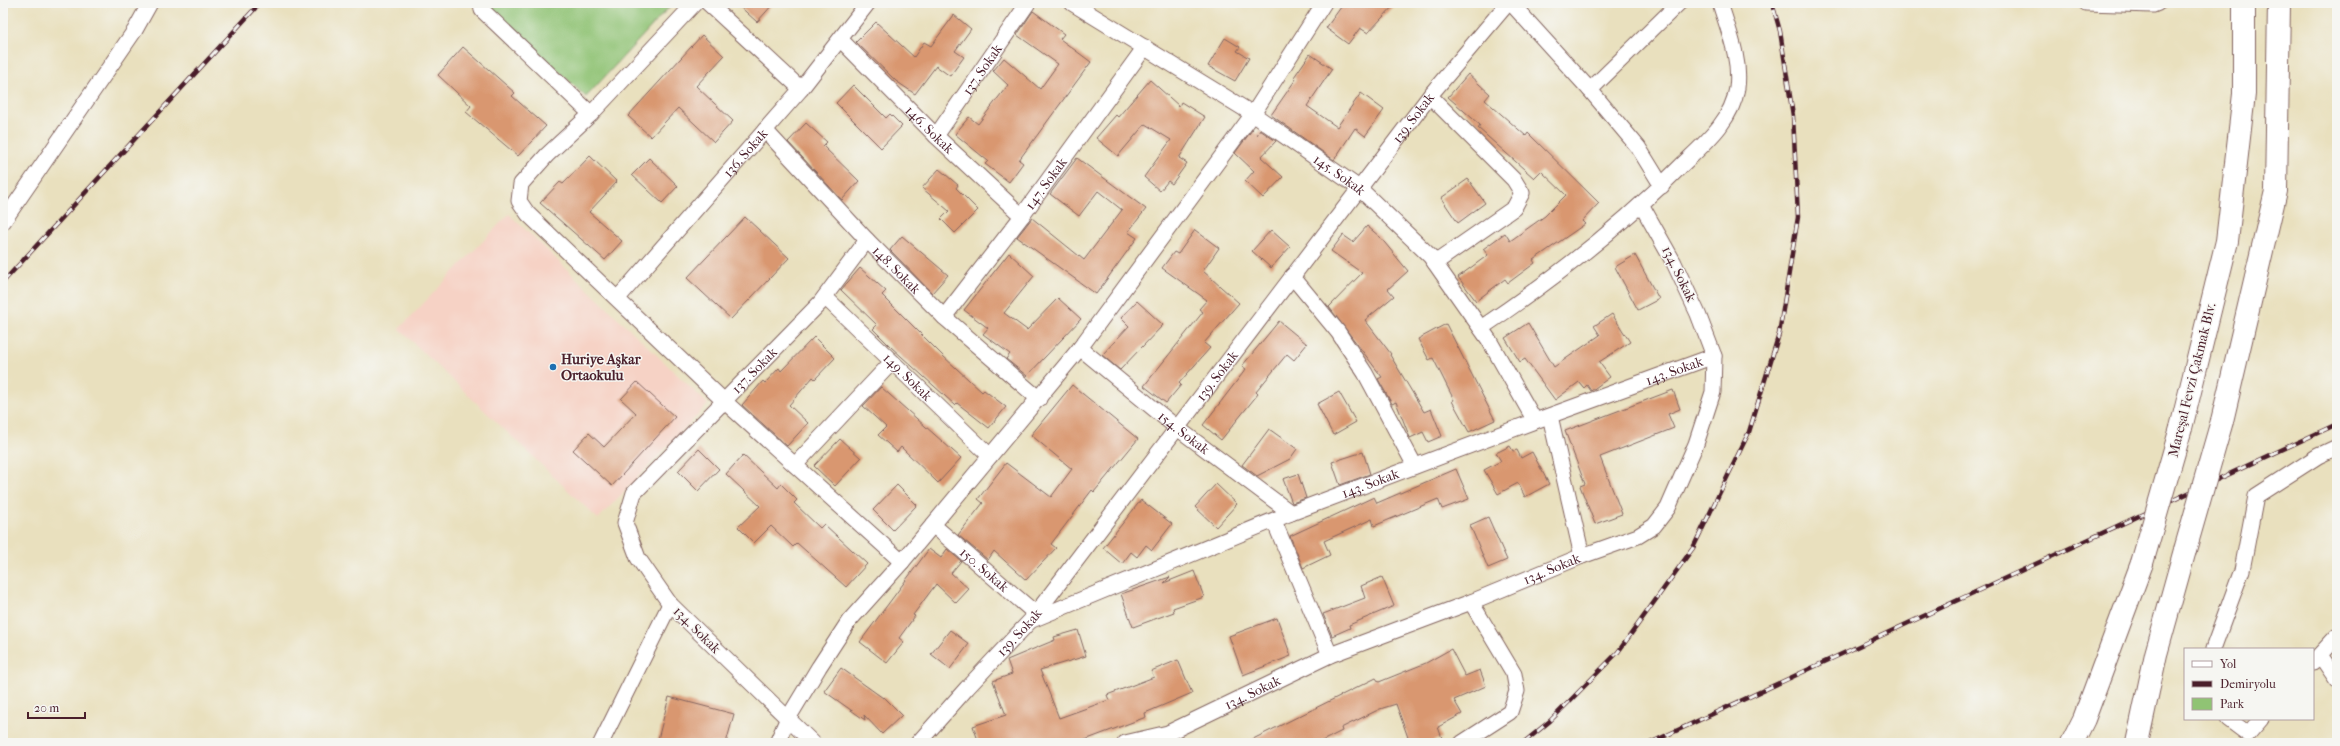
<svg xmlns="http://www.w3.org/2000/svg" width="2340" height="746" font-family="'IM FELL French Canon',serif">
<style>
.built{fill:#f6d2c5}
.green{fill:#90c374;stroke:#6d7150}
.building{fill:#d99770}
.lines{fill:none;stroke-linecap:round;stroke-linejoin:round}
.street-casing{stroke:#82635e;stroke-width:17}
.primary-casing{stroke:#82635e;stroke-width:24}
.street{stroke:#fff;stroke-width:15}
.primary{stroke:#fff;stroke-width:22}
.rail-casing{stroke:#4a1f2b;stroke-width:4.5}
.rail{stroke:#f6f6f2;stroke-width:3;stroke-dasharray:9;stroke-linecap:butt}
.primary-bridge-casing{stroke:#82635e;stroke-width:24;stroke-linecap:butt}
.primary-bridge{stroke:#fff;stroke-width:22}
.poi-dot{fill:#1f6fb2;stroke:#f6f6f2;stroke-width:1.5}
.labels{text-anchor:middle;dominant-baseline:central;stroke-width:3;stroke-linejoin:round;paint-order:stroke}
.street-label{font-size:14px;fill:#4a1f2b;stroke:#f6f6f2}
.poi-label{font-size:14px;font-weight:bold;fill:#4a1f2b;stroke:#f6f6f2;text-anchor:start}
</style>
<rect width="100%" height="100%" fill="#f6f6f2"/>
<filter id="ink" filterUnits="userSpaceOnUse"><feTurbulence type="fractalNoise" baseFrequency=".025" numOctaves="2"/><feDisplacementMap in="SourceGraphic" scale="8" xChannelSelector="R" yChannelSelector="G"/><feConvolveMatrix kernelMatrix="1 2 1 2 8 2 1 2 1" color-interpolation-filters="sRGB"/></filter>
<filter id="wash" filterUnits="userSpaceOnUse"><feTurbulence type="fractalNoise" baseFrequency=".012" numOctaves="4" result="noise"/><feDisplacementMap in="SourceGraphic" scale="16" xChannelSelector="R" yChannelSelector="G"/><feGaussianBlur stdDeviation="0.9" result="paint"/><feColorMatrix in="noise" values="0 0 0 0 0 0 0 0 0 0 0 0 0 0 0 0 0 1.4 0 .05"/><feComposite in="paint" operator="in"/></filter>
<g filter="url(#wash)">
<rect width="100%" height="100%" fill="#e9e0be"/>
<!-- built -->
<polygon class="built" points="509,214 708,404 598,519 399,329"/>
<!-- green -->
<polygon class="green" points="491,3 673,3 586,97 489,6"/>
<g id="blocks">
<!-- building -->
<g class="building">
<polygon points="736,3 774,3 757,22"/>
<polygon points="1344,3 1396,3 1368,33 1360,28 1348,44 1326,28"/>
<polygon points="1033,11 1064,34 1060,39 1091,62 1019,160 1023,163 1009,182 985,164 988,161 955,134 969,117 978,124 1008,85 993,71 1004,58 1040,89 1058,64 1017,35"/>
<polygon points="954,15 971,29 955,51 964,57 950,76 936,66 915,94 896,81 856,42 876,22 914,57 924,42 931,46"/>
<polygon points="702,35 724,56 696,86 733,121 714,142 678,108 651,137 628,116"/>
<polygon points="1225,38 1240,47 1237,51 1249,58 1235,81 1208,66"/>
<polygon points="463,47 515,93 512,96 546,126 518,156 466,112 471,106 438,75"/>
<polygon points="1310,54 1332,69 1307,106 1337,127 1361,93 1384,110 1365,136 1355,128 1334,160 1271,115 1296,79 1294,77"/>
<polygon points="1468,74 1490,94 1485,100 1526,136 1528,133 1599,203 1582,221 1585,224 1533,260 1535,263 1508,283 1505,279 1476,301 1458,277 1488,255 1483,249 1505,233 1510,241 1545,216 1566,195 1541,171 1534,178 1478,128 1480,125 1448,97"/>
<polygon points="1150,80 1179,106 1181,102 1205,117 1179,158 1187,163 1172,184 1168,181 1160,191 1144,177 1171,140 1145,124 1118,156 1096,138 1116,115 1118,117"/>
<polygon points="853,85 886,118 890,114 902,126 881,148 836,103"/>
<polygon points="806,123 827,142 823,146 859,181 842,200 788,142"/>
<polygon points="1252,130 1257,135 1260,130 1276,141 1261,157 1283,177 1263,198 1245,181 1254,171 1235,153"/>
<polygon points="590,156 617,182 589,212 622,241 605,260 540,203 560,182 563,184"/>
<polygon points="649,158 678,186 662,203 632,175"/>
<polygon points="1077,158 1146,209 1128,232 1137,238 1096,294 1017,237 1032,218 1084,260 1122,210 1098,191 1079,216 1050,194"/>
<polygon points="939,169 958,185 956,188 978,210 955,233 941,219 949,211 922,188"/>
<polygon points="1468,179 1485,203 1458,223 1441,198"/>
<polygon points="745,217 789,258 731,319 687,278"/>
<polygon points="1367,226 1380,237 1408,271 1388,289 1394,296 1365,320 1391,354 1390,355 1424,412 1431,409 1442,436 1428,442 1423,432 1410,438 1396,402 1392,404 1378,379 1382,377 1329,307 1362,273 1331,251 1343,235 1353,242"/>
<polygon points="1195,230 1219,248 1203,271 1239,303 1204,343 1210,348 1179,383 1181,385 1166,403 1144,386 1203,312 1199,309 1207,300 1162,268 1174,252 1178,254"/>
<polygon points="1271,230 1290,247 1271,268 1252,251"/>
<polygon points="902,236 948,275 932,293 890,250"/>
<polygon points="1009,253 1034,276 1004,313 1027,330 1058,298 1081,319 1027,376 1006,359 1010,354 983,334 988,328 964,310"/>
<polygon points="1635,255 1659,299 1638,310 1615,267"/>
<polygon points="860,268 886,291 882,295 943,356 982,392 984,390 1006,407 989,428 957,403 955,405 891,347 873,329 877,325 841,290"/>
<polygon points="1137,301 1163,325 1120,370 1102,355 1129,326 1121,318"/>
<polygon points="1612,314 1630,342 1599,362 1610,377 1591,391 1587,385 1584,388 1579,382 1555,400 1525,359 1520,362 1505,338 1528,323 1554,367 1600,335 1594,326"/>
<polygon points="1279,321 1307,344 1294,360 1287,354 1256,392 1258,394 1221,440 1203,425 1246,369 1242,366"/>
<polygon points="1446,324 1495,420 1469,432 1452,401 1454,400 1433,358 1429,360 1418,339"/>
<polygon points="814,337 835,358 815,379 813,377 789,405 808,423 787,446 742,405 763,381 765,383 779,368 781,371"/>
<polygon points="637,382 675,417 612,486 573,450 589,433 604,447 636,413 621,399"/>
<polygon points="1072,385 1138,439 1094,492 1092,490 1051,544 1056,548 1026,580 994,551 988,560 958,535 983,503 978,499 1006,463 1051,497 1072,469 1031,435"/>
<polygon points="881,387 961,458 938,483 901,447 897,452 878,435 886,427 863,406"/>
<polygon points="1673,390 1680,409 1668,414 1674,428 1600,457 1622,514 1595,524 1580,486 1585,484 1565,431"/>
<polygon points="1339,392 1356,422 1333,435 1317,404"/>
<polygon points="1269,429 1297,449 1290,459 1257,476 1242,465"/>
<polygon points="840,439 861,458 835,486 814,466"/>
<polygon points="1510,446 1513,451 1517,450 1521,458 1532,452 1549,484 1525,497 1518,483 1498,494 1484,470 1501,461 1496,453"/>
<polygon points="699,449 719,469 698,491 678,471"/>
<polygon points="1363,452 1370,474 1340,485 1332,462"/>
<polygon points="743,455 778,488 781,484 797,500 794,503 820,528 824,524 867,564 846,587 797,543 793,547 771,526 754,543 738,527 760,506 726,474"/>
<polygon points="1456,469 1469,499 1442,509 1438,499 1374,526 1372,519 1324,541 1330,555 1303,568 1290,536 1374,497 1377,503"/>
<polygon points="1298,474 1306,498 1292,503 1283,479"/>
<polygon points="1216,484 1237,504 1216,527 1195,507"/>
<polygon points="897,485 917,505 893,530 873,510"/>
<polygon points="1141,500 1172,524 1152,550 1146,545 1137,557 1131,552 1122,564 1103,548"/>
<polygon points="1488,517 1507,560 1488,568 1470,525"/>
<polygon points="929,549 941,558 947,549 961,561 951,573 969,589 956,603 936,584 913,615 915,616 899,638 904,642 887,663 860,642"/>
<polygon points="1194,571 1204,597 1173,608 1174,612 1133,627 1121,594 1170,577 1164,583"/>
<polygon points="1382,577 1394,606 1349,625 1350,628 1332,636 1323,614 1365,598 1361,586"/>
<polygon points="1277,618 1291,656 1243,675 1229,636"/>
<polygon points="950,630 969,644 950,669 931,654"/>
<polygon points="1078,630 1086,656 1040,670 1059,718 1109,700 1107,695 1154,677 1151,671 1178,660 1192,693 1145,713 1146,717 1077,743 979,743 973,726 1006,715 993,681 1012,674 1007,660 1055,640 1054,637"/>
<polygon points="1451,649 1465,676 1480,670 1486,686 1454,700 1462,714 1438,727 1442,738 1428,743 1410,743 1396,704 1380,709 1341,728 1342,731 1318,743 1245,743 1376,678 1379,682 1426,663"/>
<polygon points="841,668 883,698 884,697 902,715 882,734 864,715 865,720 824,691"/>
<polygon points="669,697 734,714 726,743 657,743"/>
</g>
</g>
</g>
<g filter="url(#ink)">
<use href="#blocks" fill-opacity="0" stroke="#82635e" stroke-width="1"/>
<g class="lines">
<!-- street casing -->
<g class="street-casing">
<g id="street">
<polyline points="481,3 482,10 591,114"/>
<polyline points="695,3 591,114 547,155 521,184 519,201 528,214 724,401 902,562"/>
<polyline points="708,3 801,89"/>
<path id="s1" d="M1072,3L1253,114L1359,188L1430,256L1489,340L1535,421"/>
<polyline points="1511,3 1590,90"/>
<polyline points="2086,3 2153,5 2158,3"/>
<path id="s2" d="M841,40L936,136L1022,216"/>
<polyline points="1430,96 1514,180 1522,193 1514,208 1435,263"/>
<path id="s3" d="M765,130L867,240L944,317L1039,399"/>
<path id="s4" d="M936,136L1028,3"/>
<polyline points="1662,186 1638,147 1590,90 1679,3"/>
<polyline points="3,222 135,30 150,3"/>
<polyline points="1292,276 1338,332 1365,373 1415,466"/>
<path id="s5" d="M825,297L990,456"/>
<path id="s6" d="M618,298L801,89L868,3"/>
<path id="s7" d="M944,317L1022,216L1145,47"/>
<path d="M1481,328C1554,279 1620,228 1682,165C1705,143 1732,121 1737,88C1741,59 1728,30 1720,3"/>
<path id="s8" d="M1080,348L1176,427L1291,513"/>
<polyline points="1550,416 1582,556"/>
<polyline points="795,465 892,362"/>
<polyline points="1274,521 1330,655"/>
<path id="s9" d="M933,525L1036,614"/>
<path id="s10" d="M1032,620L1291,513L1535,421L1714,356"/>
<polyline points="2213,649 2242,570 2256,496 2318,456 2337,447"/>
<polyline points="2320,655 2337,680"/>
<polyline points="2313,662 2337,636"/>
<polyline points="2228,719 2248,734 2261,719"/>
<polyline points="601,743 670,604"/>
<polyline points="777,743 787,720 819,667 849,621 902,562 1080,348 1253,114 1324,3"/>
<path id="s11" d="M813,743L670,604L638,558L625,523L634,493L820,303L867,240"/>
<path id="s12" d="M918,743L967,688L1031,620L1432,93L1508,3"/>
<path id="s13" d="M1125,743L1168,733L1330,655L1471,602L1582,556L1638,536L1654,526L1668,508L1696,444L1713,392L1714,356L1698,314L1674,263L1642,206"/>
<polyline points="1462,743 1510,712 1517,691 1514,674 1471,602"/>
</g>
</g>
<!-- primary casing -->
<g class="primary-casing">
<g id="primary">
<polyline points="2222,421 2276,191 2279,3"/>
<polyline points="2181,428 2227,241 2244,94 2244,3"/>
<polyline points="2072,743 2084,719 2142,563"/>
<polyline points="2137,743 2156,654 2185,550"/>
</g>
</g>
<!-- street -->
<use href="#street" class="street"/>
<!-- primary -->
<use href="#primary" class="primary"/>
<!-- rail casing -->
<g class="rail-casing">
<g id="rail">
<polyline points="3,282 260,3"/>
<polyline points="1523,743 1550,721 1618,652 1693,548 1749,432 1779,334 1798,217 1793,116 1780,31 1772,3"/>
<polyline points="1650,743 2337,424"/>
</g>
</g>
<!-- rail -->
<use href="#rail" class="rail"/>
<!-- primary-bridge casing -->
<g class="primary-bridge-casing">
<g id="primary-bridge">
<polyline points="2185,550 2222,421"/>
<polyline points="2142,563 2181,428"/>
</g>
</g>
<!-- primary-bridge -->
<use href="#primary-bridge" class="primary-bridge"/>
</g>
</g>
<!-- markers -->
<circle class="poi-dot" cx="553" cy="367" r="4"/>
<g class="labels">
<!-- street labels -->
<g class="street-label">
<text stroke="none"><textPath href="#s4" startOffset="81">137. Sokak</textPath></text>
<text stroke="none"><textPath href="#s12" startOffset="798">139. Sokak</textPath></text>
<text stroke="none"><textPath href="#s2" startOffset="126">146. Sokak</textPath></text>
<text stroke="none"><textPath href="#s6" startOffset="193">136. Sokak</textPath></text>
<text stroke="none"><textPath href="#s1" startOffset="318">145. Sokak</textPath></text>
<text stroke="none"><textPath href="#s7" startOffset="168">147. Sokak</textPath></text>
<text stroke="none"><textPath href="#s3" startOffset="192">148. Sokak</textPath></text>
<text transform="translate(1679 274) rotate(64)">134. Sokak</text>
<text stroke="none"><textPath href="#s11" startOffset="496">137. Sokak</textPath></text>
<text stroke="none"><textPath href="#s10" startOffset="689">143. Sokak</textPath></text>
<text stroke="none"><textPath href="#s12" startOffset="474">139. Sokak</textPath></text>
<text stroke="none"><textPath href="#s5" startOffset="115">149. Sokak</textPath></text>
<text transform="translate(2192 380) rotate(-76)">Mareşal Fevzi Çakmak Blv.</text>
<text stroke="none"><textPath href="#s8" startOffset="134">154. Sokak</textPath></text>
<text stroke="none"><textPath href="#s10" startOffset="365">143. Sokak</textPath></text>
<text stroke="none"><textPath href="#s13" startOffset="462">134. Sokak</textPath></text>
<text stroke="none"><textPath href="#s9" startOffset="68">150. Sokak</textPath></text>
<text transform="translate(697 630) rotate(45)">134. Sokak</text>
<text stroke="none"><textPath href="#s12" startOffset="150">139. Sokak</textPath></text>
<text stroke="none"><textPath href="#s13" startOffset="138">134. Sokak</textPath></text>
</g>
<!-- poi labels -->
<g class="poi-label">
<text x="561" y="359">Huriye Aşkar<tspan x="561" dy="16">Ortaokulu</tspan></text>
</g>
</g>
<!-- margin -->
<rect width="2340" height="746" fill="none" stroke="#f6f6f2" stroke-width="16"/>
<!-- legend -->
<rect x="2184" y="648" width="130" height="72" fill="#f6f6f2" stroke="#b1a0a2"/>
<rect x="2192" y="661" width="20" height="6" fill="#ffffff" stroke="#b1a0a2"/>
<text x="2220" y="668" font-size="12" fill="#4a1f2b">Yol</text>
<rect x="2192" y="681" width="20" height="6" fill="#4a1f2b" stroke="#b1a0a2"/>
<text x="2220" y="688" font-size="12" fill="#4a1f2b">Demiryolu</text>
<rect x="2192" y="698" width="20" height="12" fill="#90c374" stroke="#b1a0a2"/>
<text x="2220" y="708" font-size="12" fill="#4a1f2b">Park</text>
<!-- scale -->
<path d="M28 712v6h57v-6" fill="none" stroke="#4a1f2b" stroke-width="2"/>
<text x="34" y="712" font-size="12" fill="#4a1f2b" stroke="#f6f6f2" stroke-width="3" paint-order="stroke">20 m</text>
</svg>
